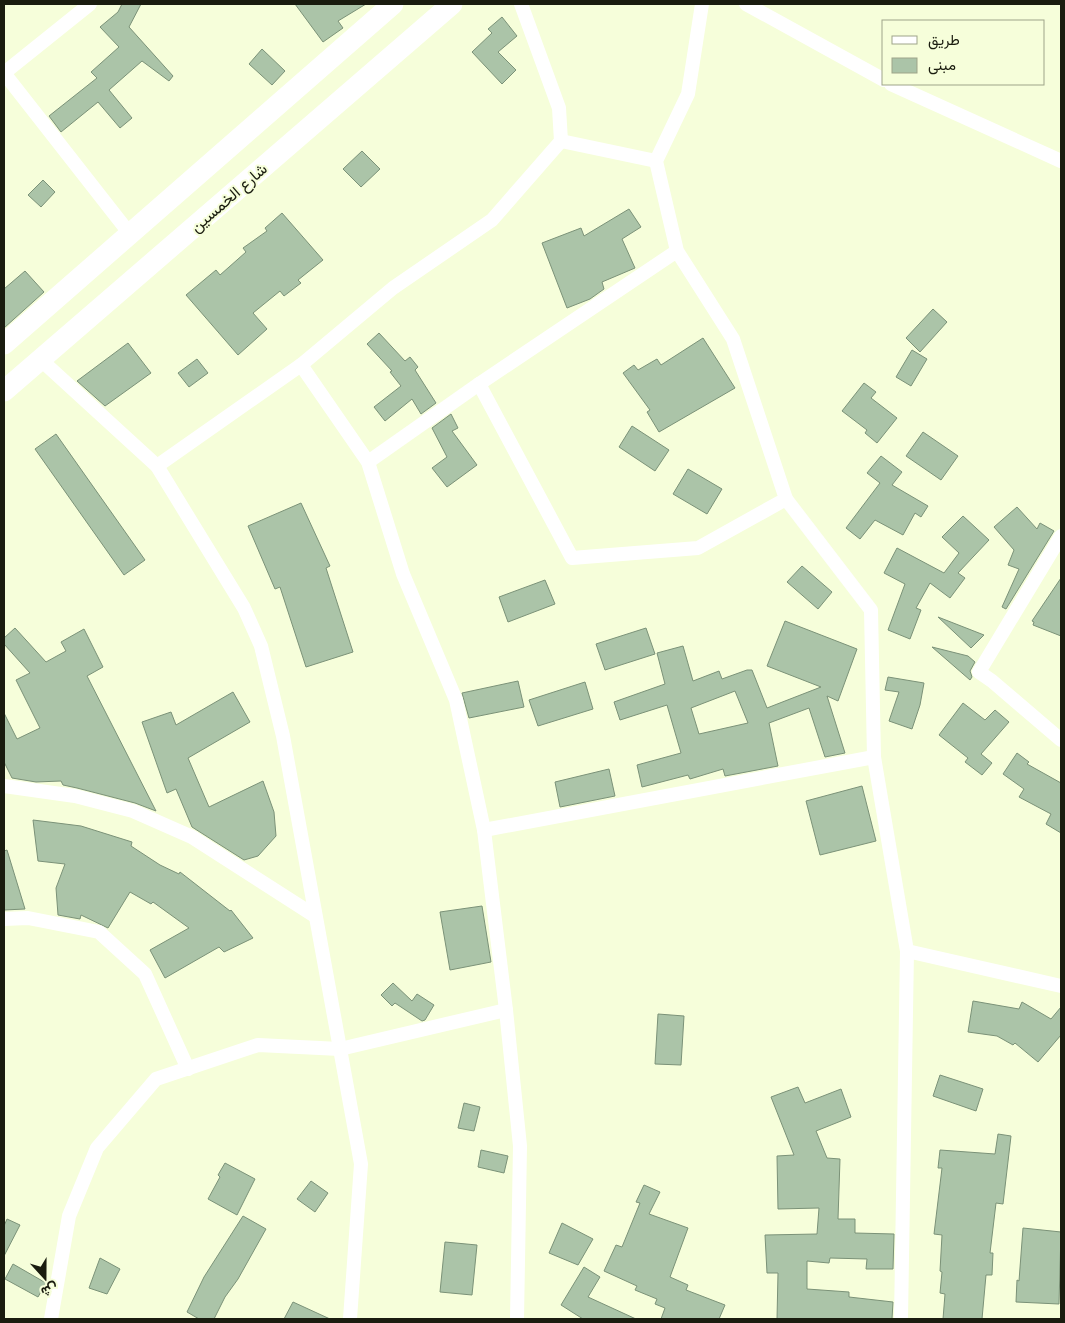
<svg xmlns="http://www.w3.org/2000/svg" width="1065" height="1323" font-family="'Exo 2',Vazirmatn,sans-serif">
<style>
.building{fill:#abc4a8;stroke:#7b9278;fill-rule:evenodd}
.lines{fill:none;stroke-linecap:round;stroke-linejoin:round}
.street{stroke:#fff;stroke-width:14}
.primary{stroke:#fff;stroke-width:21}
.labels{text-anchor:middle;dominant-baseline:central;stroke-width:4;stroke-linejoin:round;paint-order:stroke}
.street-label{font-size:16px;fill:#1a1c0f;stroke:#f6feda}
</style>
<rect width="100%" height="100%" fill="#f6feda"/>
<!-- building -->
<g class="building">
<polygon points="122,4 141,4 129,27 173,76 169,81 142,61 109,90 132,118 120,128 98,102 61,132 49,116 97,78 91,72 119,47 100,27 118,12"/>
<polygon points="295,4 366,4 338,21 343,28 323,42"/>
<polygon points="502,17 517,36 498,52 516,70 502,84 472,52 492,33 488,29"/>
<polygon points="262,49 285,71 272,85 249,64"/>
<polygon points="362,151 380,169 361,187 343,169"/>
<polygon points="43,180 55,192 41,207 28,195"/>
<polygon points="629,209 641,227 622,239 635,268 602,282 604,289 590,299 567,308 542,243 581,228 584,236"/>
<polygon points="282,213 323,260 298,280 301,283 284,296 280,291 253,313 267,329 238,355 186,295 216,270 220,275 246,252 243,248 267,231 265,228"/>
<polygon points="25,271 44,292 4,328 4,289"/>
<polygon points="933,309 947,322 920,352 906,338"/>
<polygon points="379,333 405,361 410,357 418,367 415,370 436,403 421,414 412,399 385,421 374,407 401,386 390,372 392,371 367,344"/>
<polygon points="703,338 735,388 659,432 647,412 650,410 623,373 634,365 638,370 657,359 661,365"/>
<polygon points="128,343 151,373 105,406 77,381"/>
<polygon points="912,350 927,359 911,386 896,377"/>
<polygon points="197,359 208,373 189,387 178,373"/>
<polygon points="864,383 876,392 871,398 897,418 877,443 865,433 867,430 842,411"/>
<polygon points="451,414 458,428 452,431 477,465 447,487 432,468 447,457 432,428"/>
<polygon points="632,426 669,450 655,471 619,447"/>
<polygon points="923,432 958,456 941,480 906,456"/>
<polygon points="56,434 145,560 124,575 35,449"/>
<polygon points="881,456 902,472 892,485 928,506 921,517 915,513 903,535 875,520 860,539 846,528 880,483 867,473"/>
<polygon points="688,469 722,489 707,514 673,494"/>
<polygon points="301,503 330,566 326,568 353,652 306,667 280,587 275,589 248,526"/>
<polygon points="1017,507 1037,529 1040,523 1054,531 1006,609 1002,607 1019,569 1008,565 1014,550 994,527"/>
<polygon points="963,516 989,540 958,573 965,578 950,598 930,583 916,608 921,610 910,639 888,630 905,584 884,573 897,548 944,573 959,553 942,537"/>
<polygon points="802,566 832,592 818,609 787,582"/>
<polygon points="1061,578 1061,636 1033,625 1034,622 1032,621"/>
<polygon points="545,580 555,604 508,622 499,597"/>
<polygon points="938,617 984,635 971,648"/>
<path d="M785,621L857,649L838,701L827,696L845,753L825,757L809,708L769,723L778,766L725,776L723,769L690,779L688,775L642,787L637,765L681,753L667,705L620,720L614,702L665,684L657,653L683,646L693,681L719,671L722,679L747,670H752L767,708L821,687L767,666ZM735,691L748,723L699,734L691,708Z"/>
<polygon points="15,628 46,662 66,651 61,642 84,629 103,667 87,676 156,811 135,803 77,788 63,785 61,781 36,782 12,778 4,762 4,713 17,739 40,728 16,680 30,673 4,644 4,638"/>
<polygon points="646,628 655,654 605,670 596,644"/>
<polygon points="932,647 968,656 975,662 970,671 972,677 970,680"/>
<polygon points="888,677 924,683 920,705 912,729 889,721 899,692 885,690"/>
<polygon points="518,681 524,707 469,718 462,693"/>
<polygon points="585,682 593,709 538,726 529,700"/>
<polygon points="233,692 250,722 188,758 209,807 263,781 274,812 276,836 258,856 244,860 192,827 176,789 167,793 142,722 171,712 176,725"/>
<polygon points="963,703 985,720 995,710 1009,722 981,754 992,763 982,775 965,762 968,758 939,735"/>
<polygon points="1017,753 1029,762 1027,764 1061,783 1061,833 1046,824 1051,814 1019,797 1024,789 1003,774"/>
<polygon points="609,769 615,796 560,807 555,782"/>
<polygon points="862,786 876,841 820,855 806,801"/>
<polygon points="33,820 81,826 132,842 131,846 160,865 179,874 180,872 230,911 231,910 253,938 224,952 219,947 165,978 150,950 189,928 153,902 151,904 130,892 108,928 81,915 80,919 58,915 56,888 65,864 38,861"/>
<polygon points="7,850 25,909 4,910 4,851"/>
<polygon points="482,906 491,962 450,970 440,912"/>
<polygon points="393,983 412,1001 417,994 434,1005 425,1020 422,1021 395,1003 392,1006 381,995"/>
<polygon points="973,1001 1019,1009 1022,1002 1051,1019 1061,1007 1061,1035 1038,1062 1015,1043 1013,1045 997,1036 968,1032"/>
<polygon points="658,1014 684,1016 681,1065 655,1064"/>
<polygon points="940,1075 983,1089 976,1111 933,1096"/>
<polygon points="798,1087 805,1103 841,1089 851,1117 816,1131 827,1158 840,1159 838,1219 855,1219 855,1233 894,1234 893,1269 866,1269 867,1259 830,1258 829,1263 807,1261 807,1289 849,1292 849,1297 893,1302 892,1319 777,1319 778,1273 767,1273 765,1235 817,1234 819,1208 778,1209 777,1156 794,1155 771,1097"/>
<polygon points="464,1103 480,1107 474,1131 458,1128"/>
<polygon points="998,1134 1011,1136 1003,1204 996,1203 990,1253 993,1253 992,1275 986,1275 982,1319 943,1319 945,1294 940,1293 942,1272 940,1271 942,1235 934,1234 942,1168 938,1168 940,1150 995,1154"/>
<polygon points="481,1150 508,1156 504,1173 478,1167"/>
<polygon points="225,1163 255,1179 237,1215 208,1199 220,1177 218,1175"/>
<polygon points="311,1181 328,1193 315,1212 297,1199"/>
<polygon points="644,1185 660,1192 649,1214 688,1228 670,1277 688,1285 686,1290 725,1305 719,1319 661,1319 665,1308 655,1304 657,1299 635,1290 637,1286 604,1271 616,1245 622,1247 640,1203 636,1202"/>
<polygon points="243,1216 266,1229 238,1279 225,1297 214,1319 199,1319 187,1312 204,1277"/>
<polygon points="7,1219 20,1225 4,1256 4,1226"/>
<polygon points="562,1223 593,1239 578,1265 549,1253"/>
<polygon points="1023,1228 1061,1232 1059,1304 1016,1302 1017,1280 1019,1281"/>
<polygon points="445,1242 477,1245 472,1295 440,1292"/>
<polygon points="100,1258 120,1269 107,1294 89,1288"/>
<polygon points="13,1264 46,1283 38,1297 5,1279"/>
<polygon points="584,1267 600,1277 588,1297 636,1319 583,1319 561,1305"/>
<polygon points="293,1302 330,1319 284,1319"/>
</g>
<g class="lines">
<!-- street -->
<g class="street">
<polyline points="746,4 884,80"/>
<polyline points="4,73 130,234"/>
<polyline points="4,73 90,4"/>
<polyline points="891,84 1061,161"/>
<polyline points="561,141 656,161"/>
<polyline points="677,251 479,384 572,558 698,548 786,499 733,339 677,251 656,161 688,94 702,4"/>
<polyline points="40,359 157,466 244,608 261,646 283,736 361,1164 350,1319"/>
<polyline points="301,365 368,462 403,574 456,700 484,830 506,1010 520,1146 517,1319"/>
<polyline points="368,462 479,384"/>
<polyline points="157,466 301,365 393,288 492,220 561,141 559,108 521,4"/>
<polyline points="786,499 871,610 874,757 907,951"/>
<polyline points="1061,536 979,672 992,681 1061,740"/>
<polyline points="4,786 75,796 133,811 192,837 315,916"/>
<polyline points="484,830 874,757"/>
<polyline points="4,919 28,918 99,932 145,974 188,1069"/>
<polyline points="51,1319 69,1216 97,1148 156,1079 258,1045 340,1049 506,1010"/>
<polyline points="901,1319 907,951 1061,986"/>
</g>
<!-- primary -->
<g class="primary">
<polyline points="4,344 393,4"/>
<polyline points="4,391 452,4"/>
</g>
</g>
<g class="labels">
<!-- street labels -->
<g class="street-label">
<text transform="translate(228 197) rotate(-41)">شارع الخمسين</text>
</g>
</g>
<!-- border -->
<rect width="1065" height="1323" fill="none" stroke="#1a1c0f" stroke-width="10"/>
<!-- legend -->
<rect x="882" y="20" width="162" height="65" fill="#f6feda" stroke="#9ea489"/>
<rect x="892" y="36" width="25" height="8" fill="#ffffff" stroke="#9ea489"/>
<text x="928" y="45" font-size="15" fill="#1a1c0f">طريق</text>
<rect x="892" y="58" width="25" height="15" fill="#abc4a8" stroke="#9ea489"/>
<text x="928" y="70" font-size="15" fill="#1a1c0f">مبنى</text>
<!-- north arrow -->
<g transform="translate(45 1278) rotate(159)" stroke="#f6feda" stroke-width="4" paint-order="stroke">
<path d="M0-4L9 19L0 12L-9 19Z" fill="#1a1c0f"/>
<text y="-8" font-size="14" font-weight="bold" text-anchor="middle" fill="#1a1c0f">ش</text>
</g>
</svg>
